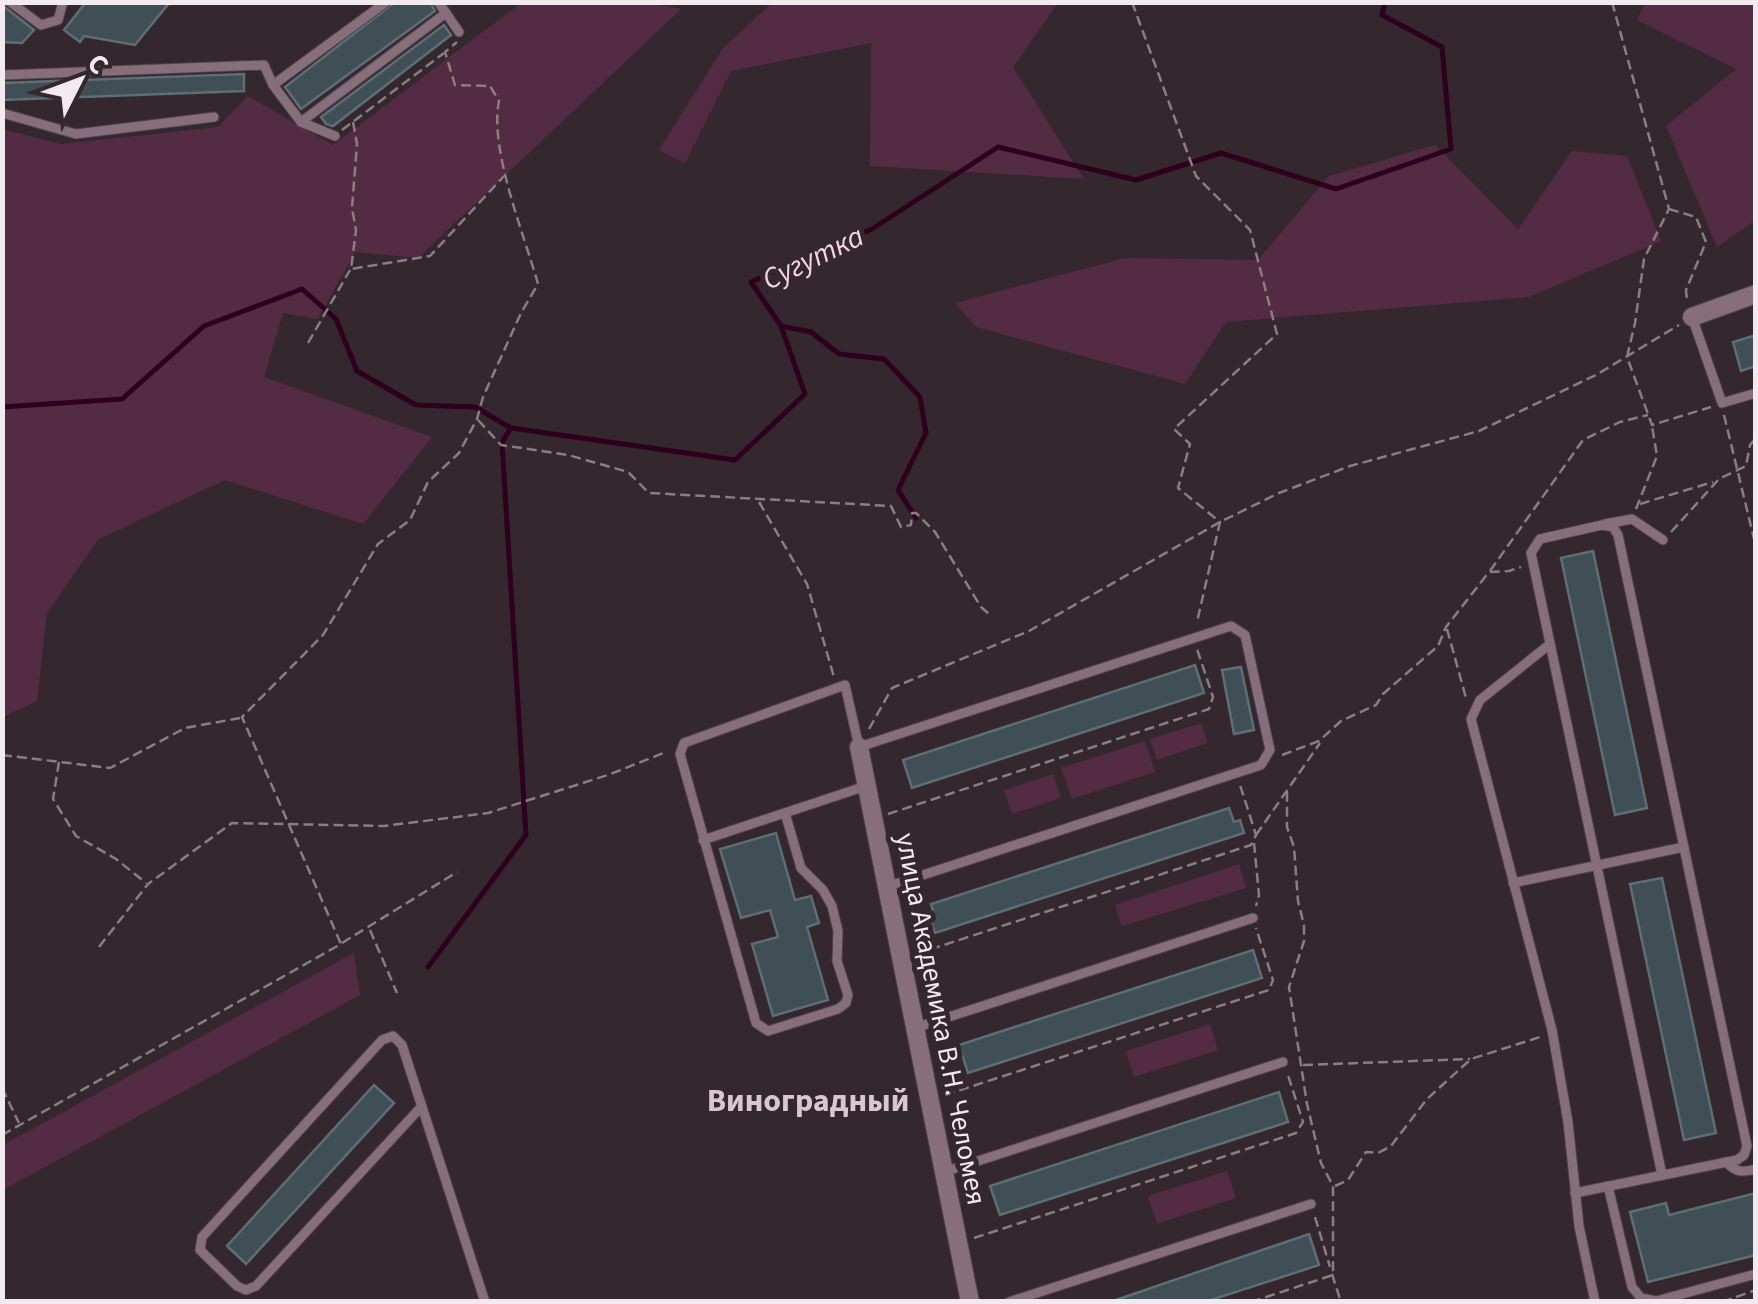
<svg xmlns="http://www.w3.org/2000/svg" width="1758" height="1304" font-family="'Source Sans 3',sans-serif">
<style>
.green{fill:#532c43}
.lines{fill:none;stroke-linecap:round;stroke-linejoin:round}
.stream{stroke:#2d011e;stroke-width:5}
.building{fill:#3f4f55;stroke:#5d6e74;stroke-width:2.5}
.lane-casing{stroke:#4f4249;stroke-width:11}
.street-casing{stroke:#4f4249;stroke-width:20}
.path{stroke:#8a7e84;stroke-width:2.5;stroke-dasharray:10 5;stroke-linecap:butt}
.lane{stroke:#876e7b;stroke-width:9}
.street{stroke:#876e7b;stroke-width:18}
.labels{text-anchor:middle;dominant-baseline:central;stroke-width:10;stroke-linejoin:round;paint-order:stroke}
.street-label{font-size:28px;fill:#f3eaef;stroke:#34272e}
.water-label{font-size:30px;font-style:italic;fill:#f6d4e6;stroke:#34272e}
.quarter-label{font-size:32px;font-weight:bold;fill:#d9c7d0;stroke:#34272e}
</style>
<rect width="100%" height="100%" fill="#34272e"/>
<!-- green -->
<g class="green">
<polygon points="645,2 681,9 418,258 355,252 318,319 283,313 264,377 432,437 363,524 225,480 99,539 47,613 37,701 3,717 2,129 61,144 218,127 248,96 333,145 521,3"/>
<polygon points="772,3 1058,3 1013,67 1084,179 870,166 871,43 731,71 685,163 659,150 723,48"/>
<polygon points="1645,3 1755,3 1755,221 1717,247 1666,126 1736,69 1637,20"/>
<polygon points="1435,145 1518,229 1572,151 1627,156 1661,241 1529,297 1226,322 1185,384 976,327 955,303 1125,258 1258,260 1329,176"/>
<polygon points="1201,723 1208,743 1157,760 1150,739"/>
<polygon points="1145,741 1155,772 1072,799 1061,768"/>
<polygon points="1053,774 1061,798 1012,814 1004,790"/>
<polygon points="1239,864 1246,888 1122,926 1115,905"/>
<polygon points="354,953 360,995 3,1190 3,1145"/>
<polygon points="1210,1024 1218,1050 1134,1077 1126,1051"/>
<polygon points="1227,1171 1236,1198 1157,1224 1148,1196"/>
</g>
<g class="lines">
<!-- stream -->
<g class="stream">
<polyline points="781,326 811,332 839,354 884,359 920,397 926,433 898,490 916,518"/>
<polyline points="2,407 122,399 204,326 302,289 336,319 357,371 416,405 475,407 511,428 735,460 805,394 781,326 751,282 872,229 998,147 1136,180 1221,153 1336,189 1451,149 1442,47 1382,15 1385,2"/>
<polyline points="428,967 526,835 502,442 511,428"/>
</g>
</g>
<!-- building -->
<g class="building">
<polygon points="86,2 170,2 135,45 84,36 80,42 64,30"/>
<polygon points="395,2 430,2 435,11 301,109 285,87"/>
<polygon points="2,5 34,30 22,43 2,42"/>
<polygon points="444,25 451,35 333,126 326,124 321,117"/>
<polygon points="244,74 244,91 2,100 2,83"/>
<polygon points="1756,335 1756,366 1741,371 1733,342"/>
<polygon points="1593,551 1647,808 1615,815 1561,558"/>
<polygon points="1195,665 1204,693 912,788 903,760"/>
<polygon points="1241,667 1254,730 1234,734 1222,670"/>
<polygon points="1229,808 1234,822 1240,820 1244,833 935,933 930,919 935,918 931,904"/>
<polygon points="776,833 795,900 811,896 819,923 807,927 828,1000 773,1016 752,944 778,937 770,910 741,918 720,849"/>
<polygon points="1662,878 1716,1133 1684,1140 1630,884"/>
<polygon points="1253,950 1262,978 968,1073 959,1045"/>
<polygon points="374,1085 394,1103 246,1264 227,1246"/>
<polygon points="1279,1092 1288,1122 1000,1215 990,1186"/>
<polygon points="1756,1193 1756,1255 1648,1282 1630,1212 1666,1203 1669,1215"/>
<polygon points="1309,1234 1319,1265 1205,1302 1110,1302"/>
</g>
<g class="lines">
<!-- lane casing -->
<g class="lane-casing">
<g id="lane">
<polyline points="10,2 41,25 58,20 63,2"/>
<polyline points="446,13 459,32"/>
<polyline points="2,75 264,65 273,85 386,2"/>
<polyline points="273,85 301,122 335,136"/>
<polyline points="2,113 76,134 214,117"/>
<polyline points="301,122 446,13 438,2"/>
<polyline points="1692,317 1722,403 1756,393"/>
<polyline points="1605,524 1632,519 1663,540"/>
<polyline points="1550,644 1480,700 1471,719 1552,1030 1568,1122 1579,1226 1595,1302"/>
<polyline points="785,813 801,868 823,890 832,906 838,931 837,961 848,995 846,1003 838,1009 768,1031 756,1023 680,754 684,743 845,685 859,747 1231,626 1245,635 1270,750 1261,765 886,887"/>
<polyline points="703,840 866,786"/>
<polyline points="1513,883 1684,847"/>
<polyline points="915,1028 1253,918"/>
<polyline points="422,1106 256,1286 246,1290 237,1286 200,1250 202,1237 382,1040 393,1036 402,1045 485,1302"/>
<path d="M1726,1162C1736,1172 1741,1173 1756,1169"/>
<polyline points="944,1172 1283,1062"/>
<polyline points="1608,1186 1632,1287 1641,1298 1656,1301 1756,1274"/>
<polyline points="1575,1193 1737,1160 1744,1155 1747,1146 1618,535 1613,527 1602,525 1540,539 1531,553 1662,1175"/>
<polyline points="1009,1302 1311,1204"/>
</g>
</g>
<!-- street casing -->
<g class="street-casing">
<g id="street">
<polyline points="1692,317 1756,294"/>
<polyline points="859,747 970,1302"/>
</g>
</g>
<!-- path -->
<g class="path">
<polyline points="1132,2 1196,176 1250,230 1277,334 1174,429 1190,444 1178,488 1220,522 1197,622"/>
<polyline points="1612,2 1669,209 1644,259 1635,323 1627,357 1652,425 1711,407"/>
<polyline points="353,122 357,144 352,208 356,230 351,269 430,256 504,176"/>
<polyline points="342,130 444,53"/>
<polyline points="1669,209 1696,217 1706,242 1686,290 1687,301"/>
<polyline points="308,343 350,270"/>
<polyline points="1724,415 1756,547"/>
<polyline points="478,420 501,445 568,455 628,472 649,493 891,506 901,527 911,525 912,513 916,513 935,532 981,607 989,614"/>
<polyline points="759,502 807,584 834,677"/>
<polyline points="1640,504 1713,482"/>
<polyline points="1636,509 1657,456 1652,426"/>
<polyline points="1671,532 1719,479 1746,466 1750,445 1756,438"/>
<polyline points="1490,571 1583,440 1620,422 1648,415"/>
<polyline points="1447,629 1466,698"/>
<polyline points="869,729 892,688 1029,631 1220,522 1279,493 1350,466 1479,431 1596,375 1679,325"/>
<polyline points="2,755 110,768 185,728 240,718"/>
<polyline points="1282,755 1319,741 1341,721 1376,705 1383,694 1438,646 1446,627 1489,572 1509,571 1521,567"/>
<polyline points="59,762 53,799 76,836 116,859 146,883"/>
<polyline points="888,814 1209,709 1213,697 1197,649"/>
<polyline points="1256,835 1320,743"/>
<polyline points="1254,843 1259,895 1256,906"/>
<polyline points="370,930 397,993"/>
<polyline points="342,943 457,872"/>
<polyline points="99,947 148,884 232,823 384,826 488,813 608,775 666,752"/>
<polyline points="916,954 1251,845 1256,835 1240,785"/>
<polyline points="1303,1065 1470,1059"/>
<polyline points="2,1088 19,1123"/>
<polyline points="945,1095 1269,990 1273,980 1256,928"/>
<path d="M2,1135L341,944L242,717L323,635L378,544L410,520L428,482L459,453L477,419L483,397L521,313L538,284C524,234 489,149 499,101L490,86L455,85L445,52L457,42"/>
<polyline points="1335,1186 1348,1180 1366,1152 1378,1153 1391,1146 1427,1099 1471,1059 1540,1037"/>
<polyline points="1315,1217 1330,1267"/>
<polyline points="974,1238 1296,1133 1303,1122 1288,1075"/>
<polyline points="1332,1274 1341,1302"/>
<polyline points="1251,1302 1333,1275 1333,1186 1321,1163 1307,1104 1289,987 1304,941 1304,925 1298,901 1294,847 1287,827 1287,790"/>
<polyline points="1722,1302 1756,1290"/>
</g>
<!-- lane -->
<use href="#lane" class="lane"/>
<!-- street -->
<use href="#street" class="street"/>
</g>
<g class="labels">
<!-- street labels -->
<g class="street-label">
<text transform="translate(941 1019) rotate(79)">улица Академика В.Н. Челомея</text>
</g>
<!-- water labels -->
<g class="water-label">
<text transform="translate(813 258) rotate(-26)">Сугутка</text>
</g>
<!-- quarter labels -->
<g class="quarter-label">
<text x="808" y="1101">Виноградный</text>
</g>
</g>
<!-- border -->
<rect width="1758" height="1304" fill="none" stroke="#f3eaef" stroke-width="10"/>
<!-- north arrow -->
<g transform="translate(80 80) rotate(48)" stroke="#34272e" stroke-width="8" paint-order="stroke">
<path d="M0-8L18 38L0 25L-18 38Z" fill="#f3eaef"/>
<text y="-15" font-size="28" font-weight="bold" text-anchor="middle" fill="#f3eaef">С</text>
</g>
</svg>
